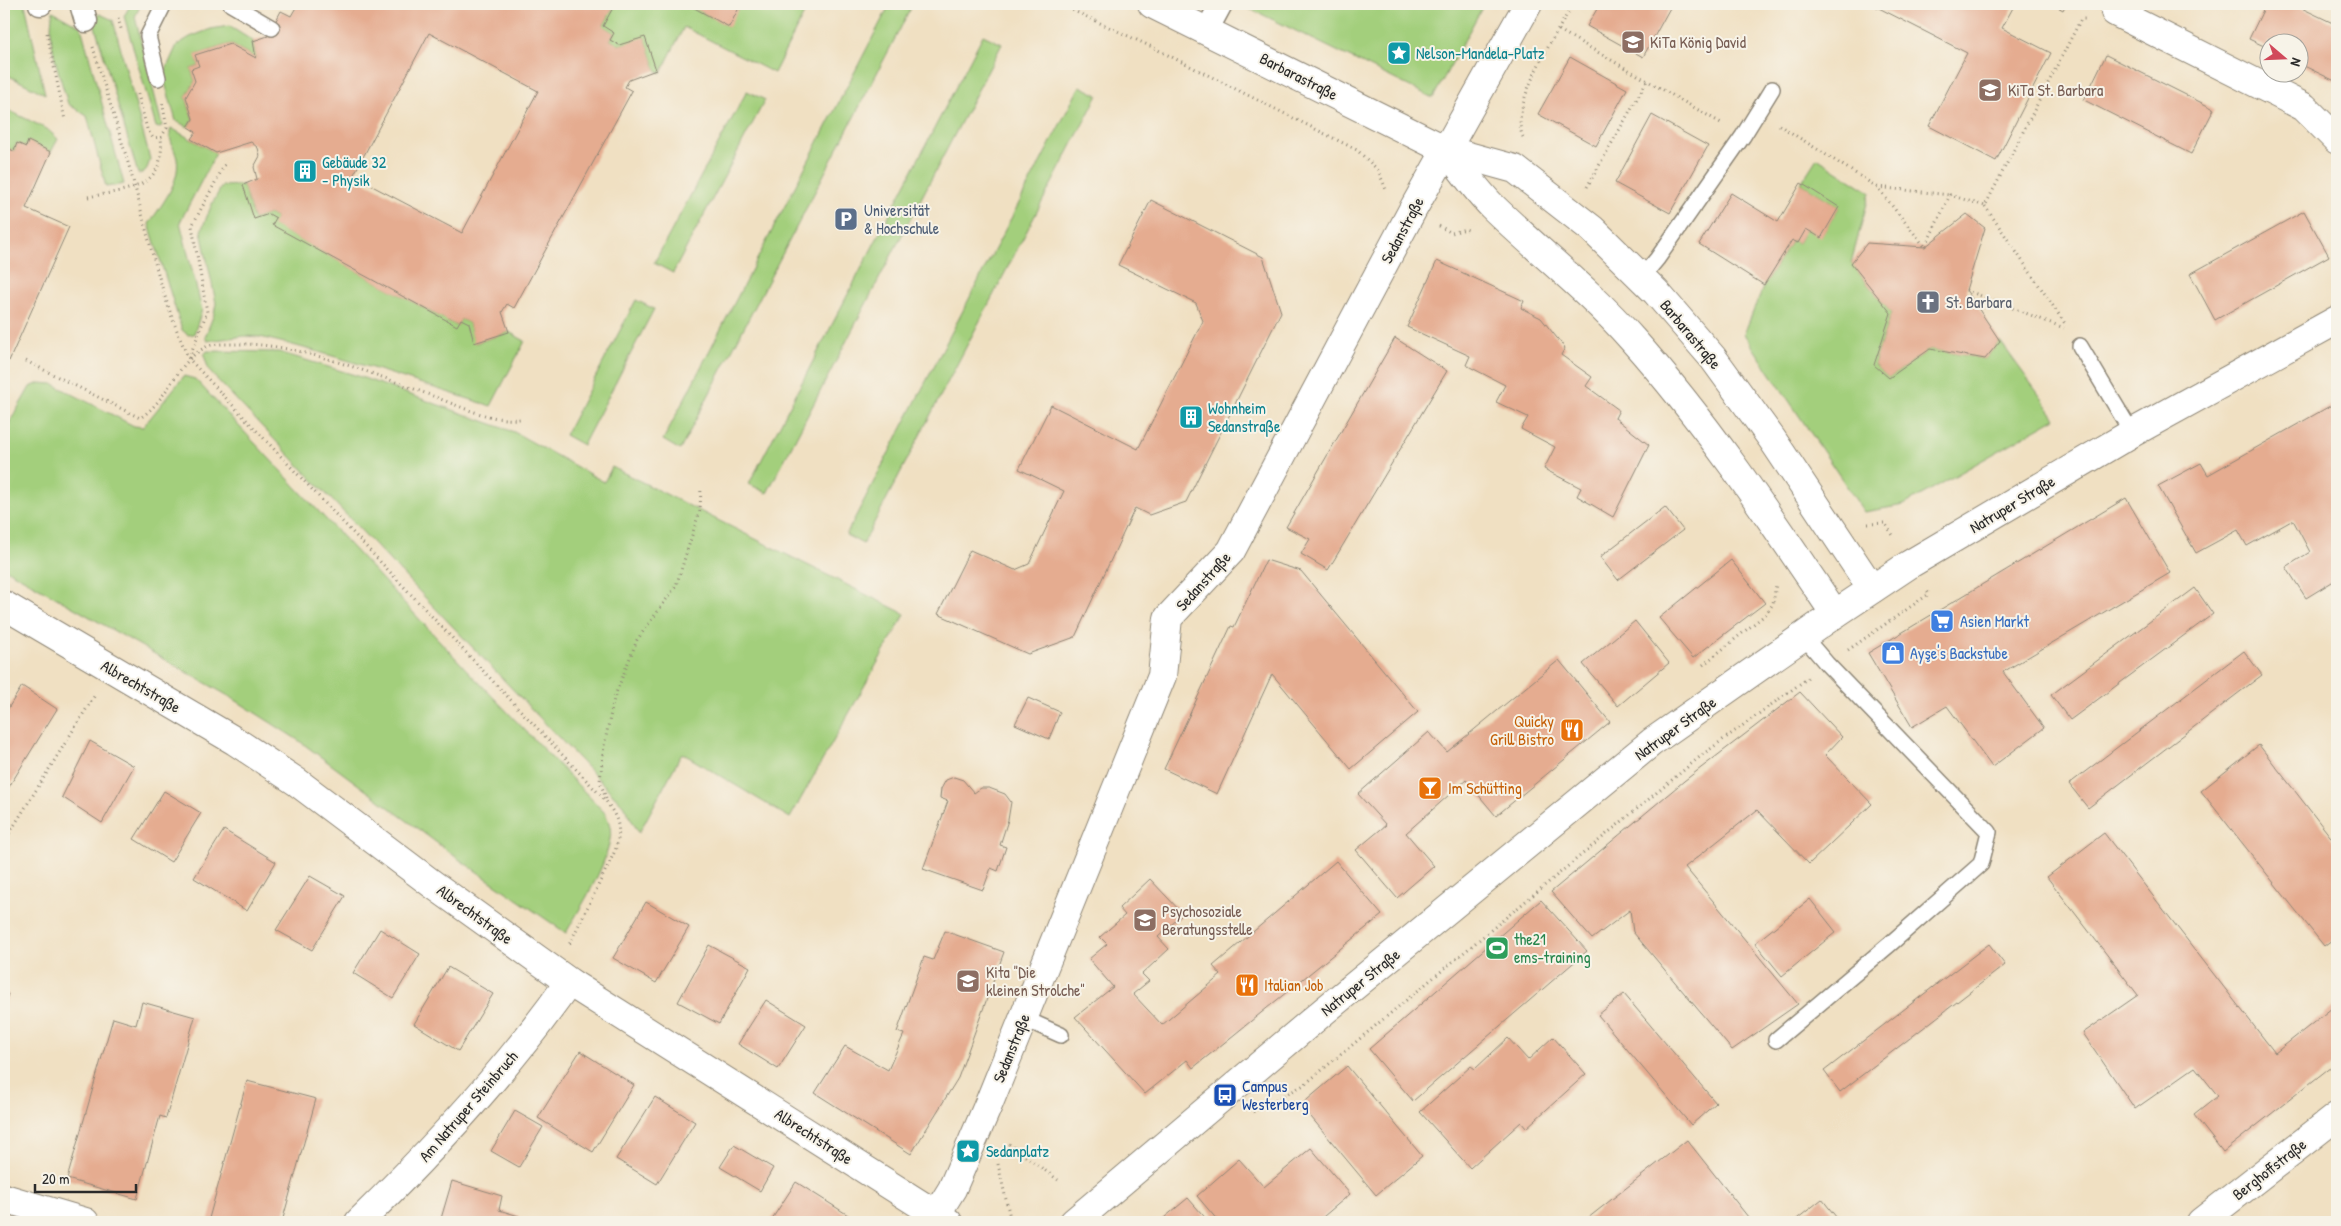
<svg xmlns="http://www.w3.org/2000/svg" width="2341" height="1226" font-family="'Patrick Hand',sans-serif">
<style>
.green{fill:#a3cf7b;stroke:#677d53}
.building{fill:#e5ac90;fill-rule:evenodd}
.lines{fill:none;stroke-linecap:round;stroke-linejoin:round}
.service-casing{stroke:#8e8676;stroke-width:18}
.pedestrian-casing{stroke:#8e8676;stroke-width:25}
.minor-casing{stroke:#8e8676;stroke-width:30}
.tertiary-casing{stroke:#8e8676;stroke-width:30}
.path{stroke:#8e8676;stroke-width:3;stroke-dasharray:1 4;stroke-linecap:butt}
.service{stroke:#fff;stroke-width:15}
.pedestrian{stroke:#fff;stroke-width:22}
.minor{stroke:#fff;stroke-width:28}
.tertiary{stroke:#fff;stroke-width:28}
.labels{text-anchor:middle;dominant-baseline:central;stroke-width:4;stroke-linejoin:round;paint-order:stroke}
.education-label{font-size:16px;fill:#785e54;stroke:#f7f3e8;text-anchor:start}
.culture-label{font-size:16px;fill:#0d838f;stroke:#f7f3e8;text-anchor:start}
.street-label{font-size:16px;fill:#2b2b2b;stroke:#f7f3e8}
.service-label{font-size:16px;fill:#4e5e75;stroke:#f7f3e8;text-anchor:start}
.worship-label{font-size:16px;fill:#5b616d;stroke:#f7f3e8;text-anchor:start}
.shop-label{font-size:16px;fill:#366cbe;stroke:#f7f3e8;text-anchor:start}
.food-label{font-size:16px;fill:#c56008;stroke:#f7f3e8;text-anchor:start}
.leisure-label{font-size:16px;fill:#27864d;stroke:#f7f3e8;text-anchor:start}
.transit-label{font-size:16px;fill:#164399;stroke:#f7f3e8;text-anchor:start}
</style>
<rect width="100%" height="100%" fill="#f7f3e8"/>
<filter id="ink" filterUnits="userSpaceOnUse"><feTurbulence type="fractalNoise" baseFrequency=".02" numOctaves="2"/><feDisplacementMap in="SourceGraphic" scale="10" xChannelSelector="R" yChannelSelector="G"/><feConvolveMatrix kernelMatrix="1 2 1 2 8 2 1 2 1" color-interpolation-filters="sRGB"/></filter>
<filter id="wash" filterUnits="userSpaceOnUse"><feTurbulence type="fractalNoise" baseFrequency=".0096" numOctaves="4" result="noise"/><feDisplacementMap in="SourceGraphic" scale="20" xChannelSelector="R" yChannelSelector="G"/><feGaussianBlur stdDeviation="1.12" result="paint"/><feColorMatrix in="noise" values="0 0 0 0 0 0 0 0 0 0 0 0 0 0 0 0 0 1.4 0 .05"/><feComposite in="paint" operator="in"/></filter>
<g filter="url(#wash)">
<rect width="100%" height="100%" fill="#f0e0c2"/>
<!-- green -->
<g class="green">
<polygon points="4,4 25,4 45,94 5,74 9,65 4,63"/>
<polygon points="131,4 141,4 135,17 162,125 160,128 156,127 124,16"/>
<polygon points="615,4 687,4 728,26 741,4 809,4 774,73 684,27 661,73 656,70 645,38 619,45 610,40 614,33 603,26"/>
<polygon points="890,4 913,4 680,450 663,440"/>
<polygon points="1251,4 1484,4 1433,98 1249,8"/>
<path d="M53,11L81,27L124,184L106,187L87,116L68,104C60,75 46,42 53,11Z"/>
<path d="M100,14L113,20L150,159C148,166 147,173 138,174L93,19Z"/>
<polygon points="229,26 253,41 256,58 230,44 196,55 199,66 191,69 195,81 186,97 193,119 188,127 176,121 163,76 177,45 190,37 211,29"/>
<polygon points="983,35 1002,44 767,493 749,484"/>
<polygon points="1080,86 1098,95 863,544 846,535"/>
<polygon points="747,91 765,100 673,273 654,263"/>
<polygon points="4,108 47,129 58,139 51,152 28,141 26,147 17,143 14,151 8,148 4,149"/>
<path d="M171,128L216,153L180,222L202,310L194,334L188,335L182,330L149,224C161,205 181,182 177,159C175,149 167,138 171,128Z"/>
<polygon points="1817,158 1870,192 1851,263 1891,313 1874,365 1889,378 1930,349 1985,359 2000,341 2056,418 1904,505 1864,512 1744,334 1764,285 1792,240 1798,243 1806,229 1821,237 1839,207 1801,183"/>
<path d="M243,185L254,219L269,214L276,218L273,225L457,326L461,319L469,323L475,343L509,332L525,341L491,406C414,382 339,355 260,337L245,336L207,341L205,337L214,314L216,303L201,231L212,204L222,186Z"/>
<polygon points="636,300 654,309 583,445 565,435"/>
<polygon points="207,351 279,352 358,376 514,432 604,482 612,467 905,614 790,818 682,753 639,833 623,805 209,371 204,355"/>
<path d="M184,376L195,379L465,668L605,813C609,821 612,830 610,839C605,870 581,906 566,933L460,860L298,740L232,698L4,568V432L30,387L40,383L53,384L134,426L143,427Z"/>
</g>
<g id="blocks">
<!-- building -->
<g class="building">
<path d="M298,4H615L603,26L614,33L610,40L619,45L645,37L656,70L629,80L625,87L632,91L514,308L507,304L502,312L509,332L474,343L469,323L461,319L457,326L272,225L276,218L269,214L254,219L243,185L257,179L254,167L260,156L258,148L251,142L216,153L191,139L196,132L188,127L193,119L186,97L195,81L191,69L199,66L195,55L230,44L256,58L253,41L268,36L281,11L291,16ZM429,33L538,91L462,233L353,176Z"/>
<polygon points="687,4 741,4 729,27"/>
<polygon points="1600,4 1667,4 1671,6 1643,57 1587,26"/>
<polygon points="1871,4 2015,4 2002,28 2051,53 1996,161 1929,126 1967,53"/>
<polygon points="2052,4 2066,4 2063,10"/>
<polygon points="2266,4 2293,4 2337,25 2337,82 2298,63 2298,42 2268,42 2268,48 2249,39"/>
<polygon points="2106,55 2214,109 2191,154 2084,100"/>
<polygon points="1570,57 1627,89 1596,146 1538,114"/>
<polygon points="1652,115 1708,146 1670,213 1615,183"/>
<polygon points="28,141 51,152 26,208 69,227 9,361 4,359 4,149 7,148 14,151 17,143 26,147"/>
<polygon points="1801,183 1839,207 1821,238 1806,229 1798,243 1792,240 1764,285 1699,244 1731,193 1778,222"/>
<polygon points="1151,200 1263,257 1281,312 1186,502 1149,515 1135,508 1075,637 1028,654 938,614 970,550 1015,570 1029,564 1064,491 1019,469 1051,405 1138,449 1203,321 1196,303 1118,265"/>
<polygon points="2304,211 2329,256 2215,320 2190,274"/>
<polygon points="1967,214 1985,228 1966,290 2000,341 1985,359 1930,349 1889,378 1874,365 1891,313 1851,263 1867,243 1925,247"/>
<polygon points="1437,261 1524,301 1521,308 1541,318 1565,348 1561,355 1592,377 1586,386 1619,410 1615,418 1649,445 1613,517 1577,496 1581,488 1544,469 1555,447 1521,429 1528,417 1496,402 1505,385 1466,365 1470,356 1407,327"/>
<polygon points="1395,338 1447,371 1328,570 1301,554 1310,539 1286,527"/>
<polygon points="2337,402 2337,579 2306,598 2286,567 2310,552 2293,520 2247,546 2238,530 2196,553 2158,486 2201,463 2208,475"/>
<polygon points="2126,498 2170,573 2003,672 2044,728 1992,767 1947,706 1912,727 1868,653"/>
<polygon points="1665,507 1683,530 1618,580 1600,557"/>
<polygon points="1266,560 1301,571 1418,712 1351,769 1272,674 1217,794 1164,769 1231,626 1234,627"/>
<polygon points="1731,560 1765,603 1693,658 1659,618"/>
<polygon points="2195,588 2213,614 2070,720 2051,695"/>
<polygon points="1635,621 1669,663 1618,706 1583,664"/>
<polygon points="2244,651 2262,675 2088,808 2069,784"/>
<polygon points="1559,660 1610,722 1496,816 1466,780 1406,833 1434,866 1397,898 1356,850 1386,825 1358,794 1429,732 1447,752"/>
<polygon points="22,686 57,709 7,790 4,788 4,715"/>
<polygon points="1800,692 1842,737 1825,755 1872,804 1809,864 1757,810 1685,867 1798,1004 1732,1050 1633,932 1630,910 1592,939 1551,892 1684,781"/>
<polygon points="1028,698 1060,712 1049,739 1015,724"/>
<polygon points="90,741 134,766 102,823 62,797"/>
<polygon points="2259,745 2337,845 2337,936 2324,946 2201,791"/>
<polygon points="954,777 963,780 974,793 981,788 989,788 1005,794 1011,802 1008,820 1000,845 1006,847 998,871 991,868 983,890 923,869 948,801 940,798 941,789 946,780"/>
<polygon points="164,791 201,813 171,862 134,839"/>
<polygon points="224,830 276,862 247,911 194,878"/>
<polygon points="2104,833 2275,1053 2337,1004 2337,1062 2223,1152 2194,1115 2218,1096 2195,1067 2135,1109 2083,1033 2138,995 2047,877"/>
<polygon points="1336,861 1382,915 1193,1068 1187,1060 1145,1094 1075,1017 1113,987 1089,959 1107,944 1100,937 1125,915 1119,908 1150,879 1183,914 1158,937 1169,949 1142,974 1149,981 1133,994 1162,1025 1221,975 1213,966"/>
<polygon points="310,876 345,896 312,950 276,930"/>
<polygon points="1810,899 1836,932 1782,976 1755,943"/>
<polygon points="1541,900 1587,951 1413,1101 1369,1049"/>
<polygon points="646,902 689,927 656,983 613,958"/>
<polygon points="380,929 420,954 393,998 353,973"/>
<polygon points="945,931 1004,952 958,1078 911,1154 815,1093 845,1046 888,1070 904,1034 897,1032 924,957 933,960"/>
<polygon points="1989,944 2005,965 1840,1092 1824,1071"/>
<polygon points="709,945 750,967 719,1024 678,1002"/>
<polygon points="448,967 493,994 458,1051 414,1024"/>
<polygon points="4,992 8,994 4,1007"/>
<polygon points="1624,994 1716,1103 1691,1125 1598,1015"/>
<polygon points="766,1000 806,1025 778,1069 738,1044"/>
<polygon points="142,1002 195,1017 166,1118 160,1116 137,1199 67,1179 113,1018 136,1025"/>
<polygon points="1553,1037 1586,1074 1526,1128 1521,1122 1470,1168 1420,1112 1471,1066 1475,1069 1508,1038 1528,1060"/>
<polygon points="580,1051 634,1085 593,1152 538,1118"/>
<polygon points="1347,1066 1422,1156 1376,1195 1301,1105"/>
<polygon points="247,1081 316,1099 282,1222 208,1222"/>
<polygon points="655,1097 695,1122 657,1184 616,1159"/>
<polygon points="515,1111 543,1127 519,1167 491,1151"/>
<polygon points="1687,1140 1752,1222 1583,1222"/>
<polygon points="734,1145 773,1168 760,1191 720,1167"/>
<polygon points="1311,1148 1350,1194 1317,1222 1219,1222 1197,1196 1239,1159 1264,1187"/>
<polygon points="452,1181 502,1196 499,1210 519,1216 517,1222 440,1222"/>
<polygon points="796,1182 859,1222 770,1222"/>
<polygon points="1188,1198 1209,1222 1159,1222"/>
<polygon points="1822,1199 1840,1222 1793,1222"/>
</g>
</g>
</g>
<g filter="url(#ink)">
<use href="#blocks" fill-opacity="0" stroke="#8e8676" stroke-width="1"/>
<g class="lines">
<!-- service casing -->
<g class="service-casing">
<g id="service">
<polyline points="231,4 272,28"/>
<polyline points="158,78 148,36 164,4"/>
<polyline points="1642,277 1657,259 1743,136 1772,89"/>
<polyline points="2080,346 2132,433"/>
<polyline points="1023,1018 1061,1035"/>
<polyline points="1776,1040 1890,944 1981,864 1989,832 1827,664 1803,636"/>
</g>
</g>
<!-- pedestrian casing -->
<g class="pedestrian-casing">
<g id="pedestrian">
<polyline points="40,4 41,4"/>
<polyline points="81,4 86,21"/>
<polyline points="1207,30 1221,4"/>
</g>
</g>
<!-- minor casing -->
<g class="minor-casing">
<g id="minor">
<polyline points="1152,4 1446,150 1515,169 1592,229 1656,292 1713,358 1772,439 1872,589"/>
<polyline points="2120,4 2115,12 2304,107 2337,140"/>
<path d="M1446,150C1461,168 1475,189 1492,206C1538,251 1589,290 1632,339C1708,424 1771,519 1835,614"/>
<polyline points="4,605 235,741 297,782 431,883 569,982 948,1222"/>
<polyline points="4,1198 85,1222"/>
<polyline points="936,1215 952,1189 989,1103 1162,676 1168,618 1231,551 1412,211 1528,4"/>
<path d="M359,1222C435,1148 508,1069 569,982"/>
<polyline points="2201,1222 2337,1116"/>
</g>
</g>
<!-- tertiary casing -->
<g class="tertiary-casing">
<polyline id="tertiary" points="1074,1222 1324,1011 1652,742 1835,614 1910,564 2132,433 2337,320"/>
</g>
<!-- path -->
<g class="path">
<polyline points="1059,4 1152,47 1357,150 1378,170 1387,192"/>
<polyline points="118,18 122,32"/>
<polyline points="1559,30 1721,123"/>
<polyline points="47,33 65,120"/>
<path d="M93,47C107,95 123,143 136,191C151,248 164,305 189,359L606,801C619,820 622,829 615,851L569,945"/>
<polyline points="138,94 147,129 153,138 161,137 167,128 162,101"/>
<polyline points="1779,125 1877,187 1925,247 1950,195 1985,206 2081,19 2085,19"/>
<path d="M1523,137C1508,106 1557,33 1573,4"/>
<polyline points="1587,187 1648,79"/>
<polyline points="1877,187 1950,195"/>
<path d="M88,197C128,189 166,190 161,137"/>
<polyline points="1985,206 2066,325"/>
<polyline points="1439,226 1452,233 1465,229 1471,231"/>
<polyline points="1966,290 2064,328"/>
<polyline points="189,358 207,312 192,226 225,164"/>
<path d="M26,361L140,418C169,399 176,362 206,347C214,343 227,344 236,344C295,342 374,374 430,395C457,405 491,422 520,419"/>
<polyline points="1868,524 1885,523 1894,537"/>
<polyline points="1848,650 1929,594 1927,591"/>
<polyline points="1703,665 1766,614 1773,604 1776,583"/>
<polyline points="606,799 600,781 604,746 614,698 637,640 676,586 700,510 701,488"/>
<polyline points="4,842 95,695"/>
<polyline points="1253,1112 1304,1085 1702,755 1808,678"/>
<polyline points="1009,1144 1058,1180"/>
<polyline points="998,1164 1011,1222"/>
</g>
<!-- service -->
<use href="#service" class="service"/>
<!-- pedestrian -->
<use href="#pedestrian" class="pedestrian"/>
<!-- minor -->
<use href="#minor" class="minor"/>
<!-- tertiary -->
<use href="#tertiary" class="tertiary"/>
</g>
</g>
<!-- icons -->
<defs>
<g id="school-square" transform="scale(1.25)"><rect x="-9" y="-9" width="18" height="18" rx="4" fill="#8d6e63" stroke="#f7f3e8"/><path d="M0-5L7-2L0 1L-7-2ZM-4 1L0 2.5L4 1V4Q0 6-4 4Z" fill="#fff"/></g>
<g id="sight-square" transform="scale(1.25)"><rect x="-9" y="-9" width="18" height="18" rx="4" fill="#0f9aa8" stroke="#f7f3e8"/><path d="M0-6L1.8-2.2L6-1.7L2.9 1.2L3.7 5.4L0 3.3L-3.7 5.4L-2.9 1.2L-6-1.7L-1.8-2.2Z" fill="#fff"/></g>
<g id="building-square" transform="scale(1.25)"><rect x="-9" y="-9" width="18" height="18" rx="4" fill="#0f9aa8" stroke="#f7f3e8"/><path d="M-4-6H4V6H1V3H-1V6H-4ZM-2.5-4.3h1.7v1.8h-1.7ZM.8-4.3h1.7v1.8H.8ZM-2.5-1h1.7V.8h-1.7ZM.8-1h1.7V.8H.8Z" fill="#fff"/></g>
<g id="parking-square" transform="scale(1.25)"><rect x="-9" y="-9" width="18" height="18" rx="4" fill="#5c6f8a" stroke="#f7f3e8"/><path d="M-3.5-5.5H1a3.5 3.5 0 0 1 0 7H-1V5.5H-3.5ZM-1-3.4V-.6H.8a1.4 1.4 0 0 0 0-2.8Z" fill="#fff"/></g>
<g id="church-square" transform="scale(1.25)"><rect x="-9" y="-9" width="18" height="18" rx="4" fill="#6b7280" stroke="#f7f3e8"/><path d="M-1.2-6h2.4v3.5h3.3v2.4h-3.3V6h-2.4V-.1h-3.3v-2.4h3.3Z" fill="#fff"/></g>
<g id="supermarket-square" transform="scale(1.25)"><rect x="-9" y="-9" width="18" height="18" rx="4" fill="#3f7fe0" stroke="#f7f3e8"/><path d="M-6-5.5h2.5l.6 2H6L4.5 2H-2.5L-4.4-4H-6ZM-1.5 3.2a1.3 1.3 0 1 0 .1 0ZM3 3.2a1.3 1.3 0 1 0 .1 0Z" fill="#fff"/></g>
<g id="shop-square" transform="scale(1.25)"><rect x="-9" y="-9" width="18" height="18" rx="4" fill="#3f7fe0" stroke="#f7f3e8"/><path d="M-5-2.5h2.3a2.7 3.5 0 0 1 5.4 0H5L5.5 6h-11ZM-1.5-2.5h3a1.5 2.3 0 0 0-3 0Z" fill="#fff"/></g>
<g id="restaurant-square" transform="scale(1.25)"><rect x="-9" y="-9" width="18" height="18" rx="4" fill="#e8710a" stroke="#f7f3e8"/><path d="M-5-6h1v4h1v-4h1v4h1v-4h1v5L-1.5 .5V6h-2V.5L-5-1ZM5-6V6H3V1.5H1.5Q1.5-4 5-6Z" fill="#fff"/></g>
<g id="bar-square" transform="scale(1.25)"><rect x="-9" y="-9" width="18" height="18" rx="4" fill="#e8710a" stroke="#f7f3e8"/><path d="M-6-5H6L.8 .8V4.5H3.5V6h-7V4.5H-.8V.8Z" fill="#fff"/></g>
<g id="university-square" transform="scale(1.25)"><rect x="-9" y="-9" width="18" height="18" rx="4" fill="#8d6e63" stroke="#f7f3e8"/><path d="M0-5L7-2L0 1L-7-2ZM-4 1L0 2.5L4 1V4Q0 6-4 4Z" fill="#fff"/></g>
<g id="stadium-square" transform="scale(1.25)"><rect x="-9" y="-9" width="18" height="18" rx="4" fill="#2e9e5b" stroke="#f7f3e8"/><path d="M0-5a6.5 5 0 1 0 0 10a6.5 5 0 1 0 0-10ZM-3.5-1.8h7v3.6h-7Z" fill="#fff"/></g>
<g id="bus-square" transform="scale(1.25)"><rect x="-9" y="-9" width="18" height="18" rx="4" fill="#1a4fb4" stroke="#f7f3e8"/><path d="M-5-6H5V4H4V6H2V4H-2V6H-4V4H-5ZM-3.5-4V0h7V-4ZM-3.5 1.2v1.5H-2V1.2ZM2 1.2v1.5H3.5V1.2Z" fill="#fff"/></g>
</defs>
<g fill-rule="evenodd">
<use href="#school-square" x="1633" y="42"/>
<use href="#sight-square" x="1399" y="53"/>
<use href="#school-square" x="1990" y="90"/>
<use href="#building-square" x="305" y="171"/>
<use href="#parking-square" x="846" y="219"/>
<use href="#church-square" x="1928" y="302"/>
<use href="#building-square" x="1191" y="417"/>
<use href="#supermarket-square" x="1942" y="621"/>
<use href="#shop-square" x="1893" y="653"/>
<use href="#restaurant-square" x="1572" y="730"/>
<use href="#bar-square" x="1430" y="788"/>
<use href="#university-square" x="1145" y="920"/>
<use href="#stadium-square" x="1497" y="948"/>
<use href="#school-square" x="968" y="981"/>
<use href="#restaurant-square" x="1247" y="985"/>
<use href="#bus-square" x="1225" y="1095"/>
<use href="#sight-square" x="968" y="1151"/>
</g>
<g class="labels">
<!-- education labels -->
<g class="education-label">
<text x="1650" y="42">KiTa König David</text>
<text x="2008" y="90">KiTa St. Barbara</text>
<text x="1162" y="911">Psychosoziale<tspan x="1162" dy="18">Beratungsstelle</tspan></text>
<text x="986" y="972">Kita "Die<tspan x="986" dy="18">kleinen Strolche"</tspan></text>
</g>
<!-- culture labels -->
<g class="culture-label">
<text x="1416" y="53">Nelson-Mandela-Platz</text>
<text x="322" y="162">Gebäude 32<tspan x="322" dy="18">- Physik</tspan></text>
<text x="1208" y="408">Wohnheim<tspan x="1208" dy="18">Sedanstraße</tspan></text>
<text x="986" y="1151">Sedanplatz</text>
</g>
<!-- street labels -->
<g class="street-label">
<text transform="translate(1299 76) rotate(27)">Barbarastraße</text>
<text transform="translate(1402 230) rotate(-62)">Sedanstraße</text>
<text transform="translate(1691 334) rotate(50)">Barbarastraße</text>
<text transform="translate(2012 504) rotate(-31)">Natruper Straße</text>
<text transform="translate(1203 581) rotate(-48)">Sedanstraße</text>
<text transform="translate(141 686) rotate(30)">Albrechtstraße</text>
<text transform="translate(1675 728) rotate(-36)">Natruper Straße</text>
<text transform="translate(475 914) rotate(36)">Albrechtstraße</text>
<text transform="translate(1360 982) rotate(-39)">Natruper Straße</text>
<text transform="translate(1011 1048) rotate(-68)">Sedanstraße</text>
<text transform="translate(468 1106) rotate(-49)">Am Natruper Steinbruch</text>
<text transform="translate(814 1136) rotate(33)">Albrechtstraße</text>
<text transform="translate(2269 1169) rotate(-38)">Berghoffstraße</text>
</g>
<!-- service labels -->
<g class="service-label">
<text x="864" y="210">Universität<tspan x="864" dy="18">&amp; Hochschule</tspan></text>
</g>
<!-- worship labels -->
<g class="worship-label">
<text x="1946" y="302">St. Barbara</text>
</g>
<!-- shop labels -->
<g class="shop-label">
<text x="1960" y="621">Asien Markt</text>
<text x="1910" y="653">Ayşe's Backstube</text>
</g>
<!-- food labels -->
<g class="food-label">
<text x="1554" y="721" text-anchor="end">Quicky<tspan x="1554" dy="18">Grill Bistro</tspan></text>
<text x="1448" y="788">Im Schütting</text>
<text x="1264" y="985">Italian Job</text>
</g>
<!-- leisure labels -->
<g class="leisure-label">
<text x="1514" y="939">the21<tspan x="1514" dy="18">ems-training</tspan></text>
</g>
<!-- transit labels -->
<g class="transit-label">
<text x="1242" y="1086">Campus<tspan x="1242" dy="18">Westerberg</tspan></text>
</g>
</g>
<!-- margin -->
<rect width="2341" height="1226" fill="none" stroke="#f7f3e8" stroke-width="20"/>
<!-- north arrow -->
<g transform="translate(2284 58) rotate(109)"><circle r="24" fill="#f7f3e8" stroke="#a5a39c"/>
<path d="M0-4L9 19L0 12L-9 19Z" fill="#d1495b"/>
<text y="-8" font-size="14" font-weight="bold" text-anchor="middle" fill="#2b2b2b">N</text>
</g>
<!-- scale -->
<path d="M35 1184v8h101v-8" fill="none" stroke="#2b2b2b" stroke-width="2.5"/>
<text x="42" y="1184" font-size="15" fill="#2b2b2b" stroke="#f7f3e8" stroke-width="4" paint-order="stroke">20 m</text>
</svg>
